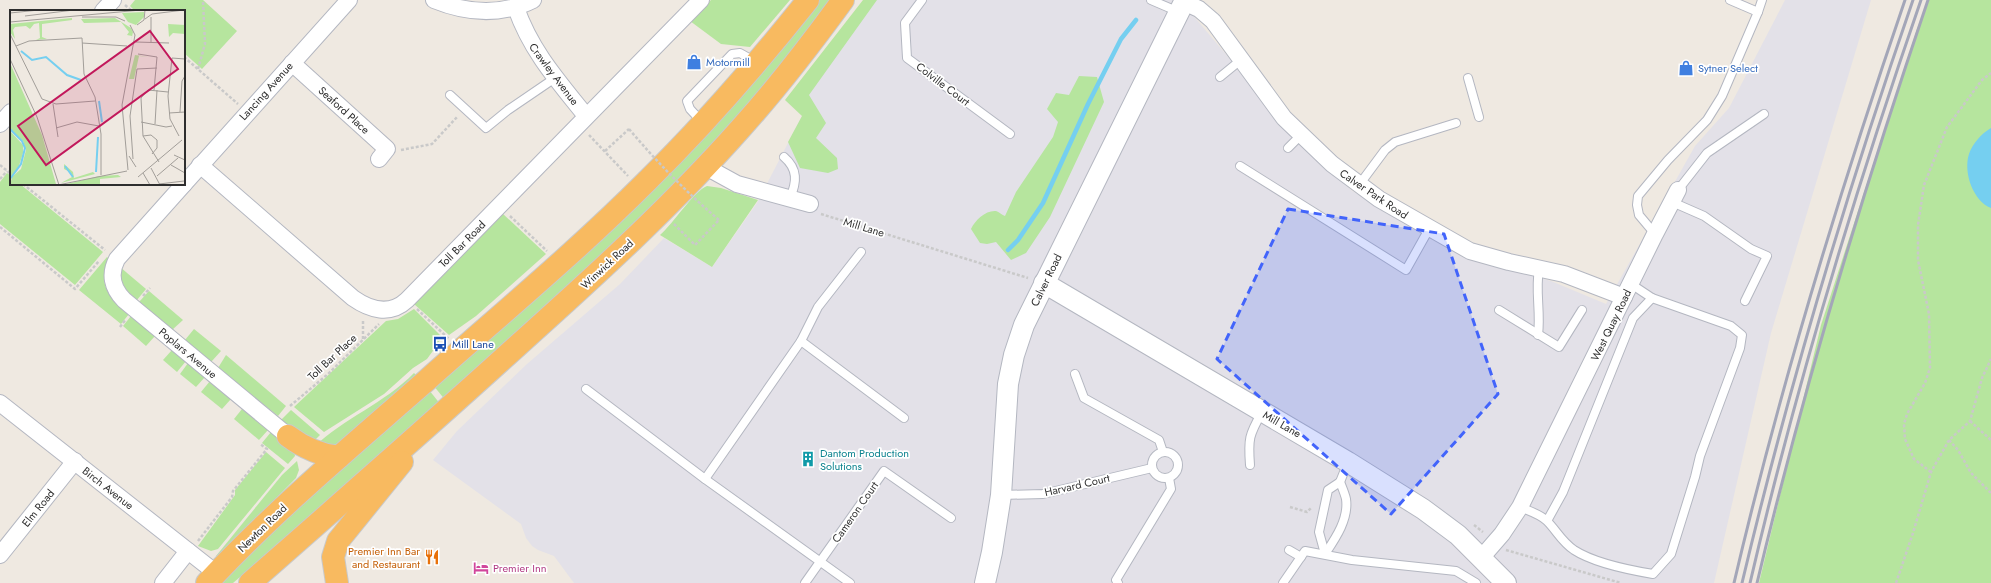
<svg xmlns="http://www.w3.org/2000/svg" width="1991" height="583" font-family="Jost,sans-serif">
<style>
.industrial{fill:#e3e1e8}
.green{fill:#b6e59e}
.water{fill:#75cff0}
.lines{fill:none;stroke-linecap:round;stroke-linejoin:round}
.stream{stroke:#75cff0;stroke-width:4.5}
.service-casing{stroke:#b4b7c1;stroke-width:10}
.minor-casing{stroke:#b4b7c1;stroke-width:18}
.tertiary-casing{stroke:#b4b7c1;stroke-width:22}
.trunk-casing{stroke:#c9c9c9;stroke-width:24}
.path{stroke:#c9c9c9;stroke-width:2.5;stroke-dasharray:3 2;stroke-linecap:butt}
.service{stroke:#fff;stroke-width:8}
.minor{stroke:#fff;stroke-width:16}
.tertiary{stroke:#fff;stroke-width:20}
.trunk{stroke:#f8ba60;stroke-width:22}
.rail{stroke:#a3a6b8;stroke-width:3}
.path-bridge{stroke:#c9c9c9;stroke-width:2.5;stroke-dasharray:3 2;stroke-linecap:butt}
.marked{fill:#4264fb;fill-opacity:0.2;stroke:#4264fb;stroke-width:3;stroke-dasharray:8 5;stroke-linejoin:round}
.labels{text-anchor:middle;dominant-baseline:central;stroke-width:3.5;stroke-linejoin:round;paint-order:stroke}
.shop-label{font-size:11px;fill:#366cbe;stroke:#fff;text-anchor:start}
.street-label{font-size:11px;fill:#2e2e2e;stroke:#fff}
.transit-label{font-size:11px;fill:#164399;stroke:#fff;text-anchor:start}
.culture-label{font-size:11px;fill:#0d838f;stroke:#fff;text-anchor:start}
.food-label{font-size:11px;fill:#c56008;stroke:#fff;text-anchor:end}
.hotel-label{font-size:11px;fill:#b23c85;stroke:#fff;text-anchor:start}
.inset-river{fill:none;stroke:#75cff0;stroke-width:2}
.inset-road{fill:none;stroke:#a29e99;stroke-width:1}
.view{fill:#c2185b;fill-opacity:0.15;stroke:#c2185b;stroke-width:2}
.inset-edge{fill:none;stroke:#2e2e2e;stroke-width:2}
</style>
<rect width="100%" height="100%" fill="#efe9e1"/>
<!-- industrial -->
<polygon class="industrial" points="876,0 1180,0 1268,104 1352,191 1502,267 1551,281 1606,304 1695,146 1729,108 1785,0 1871,0 1771,333 1714,583 574,583 554,556 538,550 532,546 526,538 521,524 433,460 457,431 527,364 620,284 664,238 712,267 757,203 802,116 803,98"/>
<!-- green -->
<g class="green">
<polygon points="135,0 203,0 237,31 202,69 184,53 184,11 135,11 130,6"/>
<polygon points="711,0 790,0 750,47 721,44 690,21"/>
<polygon points="818,0 834,0 773,79 663,200 446,401 433,385"/>
<polygon points="863,0 877,0 809,95 826,123 816,138 837,158 838,169 828,173 800,168 788,142 802,116 785,100"/>
<polygon points="1929,0 1991,0 1991,583 1759,583 1821,325 1917,29"/>
<path d="M1079,76L1097,77L1104,102L1050,217L1026,253L1011,260L996,242L987,244L980,243L971,229C975,220 986,210 996,211C999,212 1002,215 1005,216L1016,192L1053,137L1058,122L1047,109L1056,93L1069,95Z"/>
<polygon points="7,173 11,176 11,184 20,184 103,252 75,285 0,224 0,182"/>
<path d="M707,186L721,188L758,200L712,267L660,235C673,224 694,191 707,186Z"/>
<polygon points="502,213 546,254 476,316 449,335 414,304"/>
<path d="M107,257L109,259C97,285 109,297 129,314L121,324L79,290Z"/>
<path d="M120,267L146,289L137,300C124,289 121,285 120,267Z"/>
<polygon points="149,291 183,320 172,330 139,302"/>
<polygon points="414,309 443,338 435,345 435,348 427,359 413,368 384,394 324,432 294,407 386,321 398,319"/>
<polygon points="131,316 155,336 146,346 123,326"/>
<polygon points="194,329 221,351 211,362 185,340"/>
<polygon points="172,350 186,361 177,372 163,360"/>
<polygon points="226,355 286,406 278,416 218,368"/>
<polygon points="188,363 205,377 196,387 180,374"/>
<path d="M414,373L418,377L335,446L314,447C344,418 385,403 414,373Z"/>
<polygon points="210,381 231,399 222,409 201,392"/>
<polygon points="429,390 441,405 233,583 217,583 244,556"/>
<polygon points="242,409 268,430 259,440 234,419"/>
<polygon points="291,410 320,435 310,445 281,420"/>
<polygon points="271,432 294,451 295,456 288,464 262,443"/>
<polygon points="266,452 285,468 218,549 211,551 198,546 235,495 235,490"/>
<polygon points="297,461 299,470 296,478 219,556 216,556 282,475"/>
</g>
<!-- water -->
<path class="water" d="M1991,128V208C1973,201 1963,172 1969,154C1972,144 1982,133 1991,128Z"/>
<g class="lines">
<!-- stream -->
<polyline class="stream" points="1008,250 1018,240 1043,203 1088,104 1121,39 1136,20"/>
<!-- service casing -->
<g class="service-casing">
<g id="service">
<polyline points="922,0 905,23 907,58 1010,134"/>
<polyline points="1151,0 1179,12"/>
<polyline points="1758,12 1762,0"/>
<polyline points="1220,77 1242,59"/>
<polyline points="1468,78 1479,117"/>
<polyline points="450,95 486,128 508,110 555,78"/>
<polyline points="703,123 690,109 687,101 732,54 740,53 756,62"/>
<polyline points="1288,148 1301,135"/>
<path d="M784,157C798,169 797,182 790,198"/>
<polyline points="1240,166 1406,270 1429,229"/>
<polyline points="1359,185 1385,150 1395,142 1456,123"/>
<polyline points="1678,190 1707,153 1764,114"/>
<polyline points="1672,202 1704,216 1751,249 1767,256 1745,301"/>
<polyline points="1655,234 1639,215 1637,205 1638,196 1668,160 1707,120 1722,96 1758,12 1730,0"/>
<polyline points="1631,284 1652,298"/>
<polyline points="1499,310 1559,347 1582,310"/>
<path d="M1538,335C1541,312 1535,291 1539,269"/>
<polyline points="801,341 904,418"/>
<polyline points="1075,374 1084,398 1159,440 1163,452"/>
<polyline points="586,389 705,479 850,583"/>
<circle cx="1165" cy="465" r="13"/>
<path d="M1250,465C1248,439 1249,435 1262,412"/>
<polyline points="705,479 801,341 818,307 861,252"/>
<polyline points="1001,495 1043,494 1152,468"/>
<path d="M1520,507C1529,511 1540,514 1547,521C1557,531 1561,541 1574,550C1594,563 1629,570 1653,574L1671,554L1695,477L1700,456L1740,348L1742,335L1731,326L1652,298L1633,318L1563,492L1547,521"/>
<polyline points="1289,550 1301,557"/>
<polyline points="1325,554 1319,532 1328,490 1340,482 1348,462"/>
<path d="M1325,554C1335,539 1349,519 1346,499C1345,494 1342,487 1340,482"/>
<polyline points="805,583 884,471 951,518"/>
<polyline points="1118,583 1116,580 1171,489 1169,478"/>
<polyline points="1283,583 1305,551 1352,560 1456,571 1476,583"/>
</g>
</g>
<!-- minor casing -->
<g class="minor-casing">
<g id="minor">
<path d="M434,0C466,13 501,16 533,0"/>
<polyline points="1184,2 1199,9 1213,21 1284,118 1332,164 1379,199 1470,251 1509,262 1564,274 1624,297"/>
<path d="M516,8C531,51 558,81 586,116"/>
<polyline points="103,11 113,0"/>
<polyline points="292,63 387,149 379,159"/>
<polyline points="0,124 11,112"/>
<path d="M200,165L353,298C370,310 390,316 407,300L701,0"/>
<polyline points="706,167 737,184 810,204"/>
<path d="M184,184L117,259C109,274 112,288 124,300L288,436"/>
<polyline points="184,184 349,0"/>
<polyline points="0,403 216,573"/>
<polyline points="0,555 75,461"/>
<polyline points="1482,557 1502,534 1520,507 1655,234 1678,190"/>
<polyline points="163,583 188,551"/>
</g>
</g>
<!-- tertiary casing -->
<g class="tertiary-casing">
<g id="tertiary">
<polyline points="1044,283 1348,462 1423,509 1458,535 1506,583"/>
<polyline points="985,583 992,552 1001,495 1008,384 1014,355 1024,325 1185,0"/>
</g>
</g>
<!-- trunk casing -->
<g class="trunk-casing">
<g id="trunk">
<path d="M288,436C304,448 319,455 339,457"/>
<path d="M207,583C275,510 352,446 427,380C500,315 576,252 646,182C704,125 757,64 808,0"/>
<path d="M250,583C339,505 428,427 516,347C594,277 672,206 741,128C778,87 811,44 843,0"/>
<polyline points="337,583 333,557 338,541 402,462"/>
</g>
</g>
<!-- path -->
<g class="path">
<polyline points="125,5 132,11"/>
<polyline points="184,57 238,104"/>
<polyline points="198,69 205,44 203,0"/>
<polyline points="589,135 628,176"/>
<polyline points="401,150 432,144 458,116"/>
<polyline points="605,151 629,129"/>
<polyline points="0,165 11,174"/>
<polyline points="0,179 7,171"/>
<polyline points="23,184 105,250"/>
<polyline points="821,214 1028,278"/>
<polyline points="510,216 547,251"/>
<polyline points="674,224 695,245 719,220"/>
<polyline points="0,227 75,289 99,261"/>
<polyline points="143,296 150,288"/>
<polyline points="417,309 449,339"/>
<polyline points="120,327 126,319"/>
<polyline points="363,339 363,320"/>
<polyline points="290,406 328,374 379,324"/>
<polyline points="1970,421 1991,440"/>
<polyline points="1949,440 1958,450 1971,473 1991,493"/>
<polyline points="1931,472 1914,459 1905,439 1904,424 1907,414 1925,383 1930,368 1929,314 1918,260 1918,225 1924,185 1947,127 1982,80 1991,73"/>
<polyline points="1290,507 1307,512 1312,507"/>
<polyline points="1474,525 1483,532"/>
<polyline points="198,541 232,497 233,491 267,449 260,444"/>
<polyline points="1506,550 1621,583"/>
<polyline points="1896,583 1913,533 1931,472 1949,440 1970,421 1982,378 1991,359"/>
</g>
<!-- service -->
<use href="#service" class="service"/>
<!-- minor -->
<use href="#minor" class="minor"/>
<!-- tertiary -->
<use href="#tertiary" class="tertiary"/>
<!-- trunk -->
<use href="#trunk" class="trunk"/>
<!-- rail -->
<g class="rail">
<path d="M1734,583C1780,387 1840,190 1905,0"/>
<path d="M1742,583C1789,386 1847,191 1913,0"/>
<path d="M1750,583C1796,386 1855,191 1921,0"/>
<path d="M1757,583C1804,386 1863,191 1928,0"/>
</g>
<!-- path-bridge -->
<path class="path-bridge" d="M629,129C657,162 686,192 719,220"/>
</g>
<!-- marked area -->
<path class="marked" d="M1288,209L1444,234L1498,394L1391,514L1217,359Z"/>
<!-- icons -->
<defs>
<g id="shop-bare" transform="scale(1.2)"><path d="M-5-2.5h2.3a2.7 3.5 0 0 1 5.4 0H5L5.5 6h-11ZM-1.5-2.5h3a1.5 2.3 0 0 0-3 0Z" fill="#3f7fe0" stroke="#fff" stroke-width="2.5" paint-order="stroke"/></g>
<g id="bus-bare" transform="scale(1.2)"><path d="M-5-6H5V4H4V6H2V4H-2V6H-4V4H-5ZM-3.5-4V0h7V-4ZM-3.5 1.2v1.5H-2V1.2ZM2 1.2v1.5H3.5V1.2Z" fill="#1a4fb4" stroke="#fff" stroke-width="2.5" paint-order="stroke"/></g>
<g id="building-bare" transform="scale(1.2)"><path d="M-4-6H4V6H1V3H-1V6H-4ZM-2.5-4.3h1.7v1.8h-1.7ZM.8-4.3h1.7v1.8H.8ZM-2.5-1h1.7V.8h-1.7ZM.8-1h1.7V.8H.8Z" fill="#0f9aa8" stroke="#fff" stroke-width="2.5" paint-order="stroke"/></g>
<g id="restaurant-bare" transform="scale(1.2)"><path d="M-5-6h1v4h1v-4h1v4h1v-4h1v5L-1.5 .5V6h-2V.5L-5-1ZM5-6V6H3V1.5H1.5Q1.5-4 5-6Z" fill="#e8710a" stroke="#fff" stroke-width="2.5" paint-order="stroke"/></g>
<g id="hotel-bare" transform="scale(1.2)"><path d="M-6-4.5h1.5V1H6V5H4.5V3h-9V5H-6ZM-4 0a1.8 1.8 0 1 1 3.6 0ZM.5 0V-2.5h3Q6-2.5 6 0Z" fill="#d1479c" stroke="#fff" stroke-width="2.5" paint-order="stroke"/></g>
</defs>
<g fill-rule="evenodd">
<use href="#shop-bare" x="694" y="62"/>
<use href="#shop-bare" x="1686" y="68"/>
<use href="#bus-bare" x="440" y="344"/>
<use href="#building-bare" x="808" y="459"/>
<use href="#restaurant-bare" x="432" y="557"/>
<use href="#hotel-bare" x="481" y="568"/>
</g>
<g class="labels">
<!-- shop labels -->
<g class="shop-label">
<text x="706" y="62">Motormill</text>
<text x="1698" y="68">Sytner Select</text>
</g>
<!-- street labels -->
<g class="street-label">
<text transform="translate(554 74) rotate(53)">Crawley Avenue</text>
<text transform="translate(943 84) rotate(37)">Colville Court</text>
<text transform="translate(266 91) rotate(-48)">Lancing Avenue</text>
<text transform="translate(344 110) rotate(42)">Seaford Place</text>
<text transform="translate(1374 194) rotate(34)">Calver Park Road</text>
<text transform="translate(864 227) rotate(17)">Mill Lane</text>
<text transform="translate(462 244) rotate(-45)">Toll Bar Road</text>
<text transform="translate(607 264) rotate(-43)">Winwick Road</text>
<text transform="translate(1046 280) rotate(-64)">Calver Road</text>
<text transform="translate(1611 325) rotate(-64)">West Quay Road</text>
<text transform="translate(188 353) rotate(40)">Poplars Avenue</text>
<text transform="translate(332 357) rotate(-43)">Toll Bar Place</text>
<text transform="translate(1282 424) rotate(30)">Mill Lane</text>
<text transform="translate(1077 485) rotate(-13)">Harvard Court</text>
<text transform="translate(108 488) rotate(38)">Birch Avenue</text>
<text transform="translate(38 508) rotate(-51)">Elm Road</text>
<text transform="translate(855 512) rotate(-55)">Cameron Court</text>
<text transform="translate(262 528) rotate(-44)">Newton Road</text>
</g>
<!-- transit labels -->
<g class="transit-label">
<text x="452" y="344">Mill Lane</text>
</g>
<!-- culture labels -->
<g class="culture-label">
<text x="820" y="453">Dantom Production<tspan x="820" dy="13">Solutions</tspan></text>
</g>
<!-- food labels -->
<g class="food-label">
<text x="420" y="551">Premier Inn Bar<tspan x="420" dy="13">and Restaurant</tspan></text>
</g>
<!-- hotel labels -->
<g class="hotel-label">
<text x="493" y="568">Premier Inn</text>
</g>
</g>
<!-- overview -->
<g transform="translate(10 10)">
<rect width="175" height="175" fill="#efe9e1"/>
<path d="M134,2V7L126,15L118,12L112,3ZM62,8V10L32,14V27L37,29L26,30L30,28L29,13L24,14L20,19L16,16L5,17L3,20L5,29L0,22V14ZM105,8L121,18L123,22L121,32L122,26L117,25L119,22L111,12L74,13L71,9ZM158,14L175,15V24L163,23L159,27ZM125,45L139,47L129,46L124,69H119ZM0,53L32,125L46,174L0,175L2,167L11,159L16,140L13,131L0,118ZM0,121L13,135V143L8,159L0,168ZM54,154L63,162L64,168L83,162L85,164L51,173L62,167L60,162L54,159ZM108,165L111,167L90,169V175H53L89,166Z" fill="#b6e59e"/>
<path class="inset-river" d="M11,41L22,50L36,47L57,65L71,70M89,91L92,112M0,119L12,131L15,138L11,154L0,169M55,156L63,167M86,162L88,127"/>
<path class="inset-road" d="M0,3L29,0M15,6L64,0M72,7H106L115,11M135,9L142,4L174,0M0,12L131,0M127,15L134,10L135,0M0,24L32,89L46,94L85,91M126,32L159,33M72,33L117,36M141,33V7M6,36L19,31L72,28L74,64L85,87L91,124V165M128,44L147,47L144,80M0,49L27,107L49,175M43,94L48,127M170,102L172,71L175,66M159,103L175,102M131,112L156,117L162,116M145,114L147,80M46,118L67,112L89,116M133,126L141,125L147,130V138L142,144M169,126L160,109L158,86L162,48L175,49M164,145L175,150M119,146L126,157M123,149L120,106L127,59L147,58M149,152L133,126L131,88L138,80L158,82M161,155L175,163M141,158L150,175M118,160L112,95L125,25L120,15M133,163L140,175M147,166L168,148M128,167L172,130M149,174L174,171M48,175L117,161"/>
<path class="view" d="M140,21L168,59L36,155L8,116Z"/>
<rect width="175" height="175" class="inset-edge"/>
</g>
</svg>
